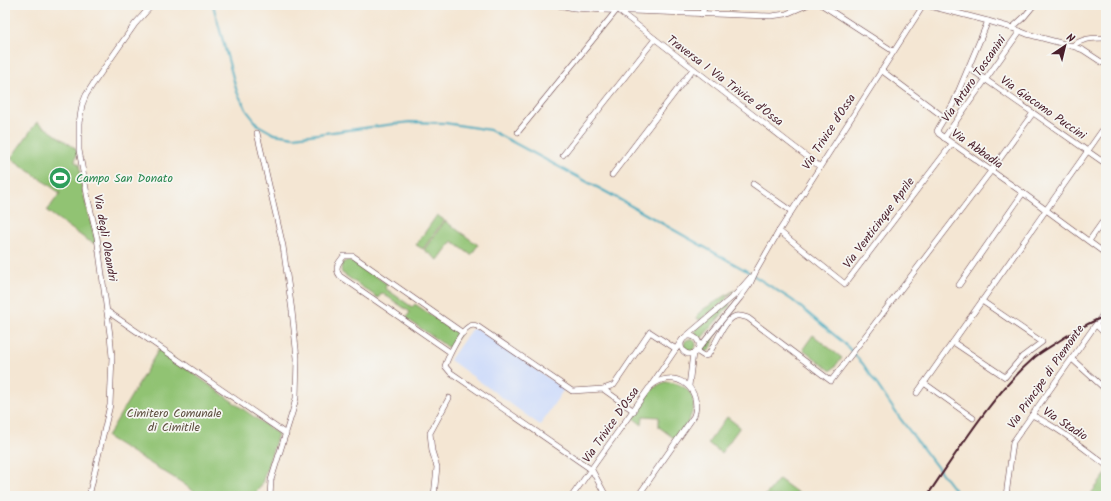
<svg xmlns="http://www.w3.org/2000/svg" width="1111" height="501" font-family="Kalam,sans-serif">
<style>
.built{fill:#cedbfa}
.green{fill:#91c373;stroke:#6e714f}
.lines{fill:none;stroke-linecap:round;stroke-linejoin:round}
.stream{stroke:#3ea8be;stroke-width:2}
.street-casing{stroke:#643d44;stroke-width:6}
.street{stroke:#fff;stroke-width:5}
.rail{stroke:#4a1f2b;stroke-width:2}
.labels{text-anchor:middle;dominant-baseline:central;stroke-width:3.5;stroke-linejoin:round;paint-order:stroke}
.street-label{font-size:12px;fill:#4a1f2b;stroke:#f6f6f2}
.leisure-label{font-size:12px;fill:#27864d;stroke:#f6f6f2;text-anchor:start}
.park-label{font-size:12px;fill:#5f5041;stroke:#f6f6f2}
</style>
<rect width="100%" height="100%" fill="#f6f6f2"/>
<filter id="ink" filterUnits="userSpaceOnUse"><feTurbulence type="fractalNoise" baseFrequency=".025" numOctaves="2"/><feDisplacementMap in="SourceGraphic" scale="8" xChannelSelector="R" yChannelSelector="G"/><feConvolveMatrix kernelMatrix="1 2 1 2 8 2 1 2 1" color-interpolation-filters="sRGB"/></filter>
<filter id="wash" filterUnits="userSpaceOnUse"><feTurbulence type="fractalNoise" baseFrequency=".012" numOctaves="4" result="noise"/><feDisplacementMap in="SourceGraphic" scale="16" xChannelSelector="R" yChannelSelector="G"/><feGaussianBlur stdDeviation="0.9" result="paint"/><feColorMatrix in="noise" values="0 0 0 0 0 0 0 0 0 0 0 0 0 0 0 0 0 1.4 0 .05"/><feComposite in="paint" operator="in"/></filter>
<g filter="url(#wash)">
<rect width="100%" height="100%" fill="#f4e6d3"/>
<!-- built -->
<polygon class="built" points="472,329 478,329 564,389 540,425 450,360 470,331"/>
<!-- green -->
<g class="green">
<polygon points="37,122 75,148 77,152 75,162 79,164 83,192 96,244 87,240 47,211 60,193 11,158"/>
<polygon points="437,215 444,220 423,249 416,245"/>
<polygon points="445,221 478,245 471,255 452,241 438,260 424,250"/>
<path d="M348,260L353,261L387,284L385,288L412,307L415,304L459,334L449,348L406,318L410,312L382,293L378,298L342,273C340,267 342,262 348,260Z"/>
<polygon points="735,290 726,298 727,299 703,318 700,320 697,318 698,314 702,310"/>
<polygon points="729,303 730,305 700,340 694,331"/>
<polygon points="728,317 715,335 712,346 708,351 704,352 702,351 704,346"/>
<polygon points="813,335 842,358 831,371 803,349"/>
<circle cx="690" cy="345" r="6"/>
<polygon points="159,349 278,434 261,486 253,496 200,496 181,482 107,437"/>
<path d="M665,382C684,382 700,395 691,415C688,424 681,432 675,439L659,427V417L643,416L642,425L632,417C641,405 649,387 665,382Z"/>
<polygon points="727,417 740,427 721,453 708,443"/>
<polygon points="1106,474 1106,496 1089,496"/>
<polygon points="779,479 802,496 765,496"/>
</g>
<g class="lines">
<!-- stream -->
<polyline class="stream" points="213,5 237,92 247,111 258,125 274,134 294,137 410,122 445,123 490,130 608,193 745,270 792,300 844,343 863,364 899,417 959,496"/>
</g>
</g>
<g filter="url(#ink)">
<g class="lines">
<!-- street casing -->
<g class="street-casing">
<g id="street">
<polyline points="558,5 574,8 604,10 771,16 786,14 807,5"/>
<polyline points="822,5 893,51"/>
<polyline points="926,5 988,21 1012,28 1027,34 1072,46 1083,50 1106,65"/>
<polyline points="619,11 819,166"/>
<polyline points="701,14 706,5"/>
<polyline points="988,21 953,104 939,127 937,131 939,134 1023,193 1106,254"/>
<polyline points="1012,28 1024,17 1034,5"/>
<path d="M1072,46C1083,38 1093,38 1106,38"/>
<polyline points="969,68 1106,164"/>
<polyline points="881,70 945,118"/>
<polyline points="518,132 616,11"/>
<polyline points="257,133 283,246 292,311 297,358 296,398 293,410 271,480 270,496"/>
<polyline points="944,138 1020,31"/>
<polyline points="563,155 655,39"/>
<polyline points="612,175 693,69"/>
<polyline points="753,184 791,211"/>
<polyline points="779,231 845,284 952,144"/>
<polyline points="1089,241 1106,217"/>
<polyline points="959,285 1023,193"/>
<polyline points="107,311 286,434"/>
<polyline points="1096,325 1106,335"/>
<circle cx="690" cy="345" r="9"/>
<polyline points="684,338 736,294 750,278"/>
<polyline points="953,342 1005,377 1022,357 1042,342 982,301"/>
<polyline points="699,348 740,298 750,284 756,271 779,231 921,9 922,5"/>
<path d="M696,351L704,356L708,355C715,346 724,319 736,316C740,315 745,317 748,318L831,381L991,171L1033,113"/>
<path d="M450,352L340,276C334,268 338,263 344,256H353L463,333"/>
<polyline points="1072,359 1106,390"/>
<polyline points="924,383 973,418"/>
<polyline points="652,384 682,340"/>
<polyline points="689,386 693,353"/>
<polyline points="603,389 614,385 650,332 676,349"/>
<polyline points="917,393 1106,125"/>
<path d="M1032,415C1059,428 1082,447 1106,465"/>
<polyline points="89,496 110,405 112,357 110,335 97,237 88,199 79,150 79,123 82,105 86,95 93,84 135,24 152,5"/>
<polyline points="434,496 437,467 432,451 430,433 449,398"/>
<path d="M572,496L649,388C671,366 704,386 694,416L638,496"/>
<path d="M606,496L592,470L450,372L445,366C448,357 460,332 468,327C471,325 474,325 477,326L572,391L603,389L634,411"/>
<polyline points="1006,496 1013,442 1106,310"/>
</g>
</g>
<!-- street -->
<use href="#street" class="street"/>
<!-- rail -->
<path class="rail" d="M927,496C960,448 991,396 1035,357C1044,350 1055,344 1065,337C1078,329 1092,321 1106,316"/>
</g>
</g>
<!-- icons -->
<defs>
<g id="stadium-disc" transform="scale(1.15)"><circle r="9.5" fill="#2e9e5b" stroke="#f6f6f2"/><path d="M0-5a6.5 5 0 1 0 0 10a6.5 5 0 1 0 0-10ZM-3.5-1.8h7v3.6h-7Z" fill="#fff"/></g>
</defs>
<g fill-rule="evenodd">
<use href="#stadium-disc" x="60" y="178"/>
</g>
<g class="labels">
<!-- street labels -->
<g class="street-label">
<text transform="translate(974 79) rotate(-55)">Via Arturo Toscanini</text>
<text transform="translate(725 81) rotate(37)">Traversa I Via Trivice d'Ossa</text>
<text transform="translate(1043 108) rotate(35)">Via Giacomo Puccini</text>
<text transform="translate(829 132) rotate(-57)">Via Trivice d'Ossa</text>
<text transform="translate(977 149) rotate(35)">Via Abbadia</text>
<text transform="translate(879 223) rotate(-53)">Via Venticinque Aprile</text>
<text transform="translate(105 238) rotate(80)">Via degli Oleandri</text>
<text transform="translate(1046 377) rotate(-55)">Via Principe di Piemonte</text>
<text transform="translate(1065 424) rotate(33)">Via Stadio</text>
<text transform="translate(611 425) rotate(-55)">Via Trivice D'Ossa</text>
</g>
<!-- leisure labels -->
<g class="leisure-label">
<text x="76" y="178">Campo San Donato</text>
</g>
<!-- park labels -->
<g class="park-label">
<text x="174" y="413">Cimitero Comunale<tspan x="174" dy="14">di Cimitile</tspan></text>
</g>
</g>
<!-- margin -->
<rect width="1111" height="501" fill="none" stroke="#f6f6f2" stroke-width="20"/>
<!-- north arrow -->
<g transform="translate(1065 46) rotate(35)" stroke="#f6f6f2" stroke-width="3" paint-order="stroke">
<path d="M0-3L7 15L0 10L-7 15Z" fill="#4a1f2b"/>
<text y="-6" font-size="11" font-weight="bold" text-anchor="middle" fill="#4a1f2b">N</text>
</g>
</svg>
